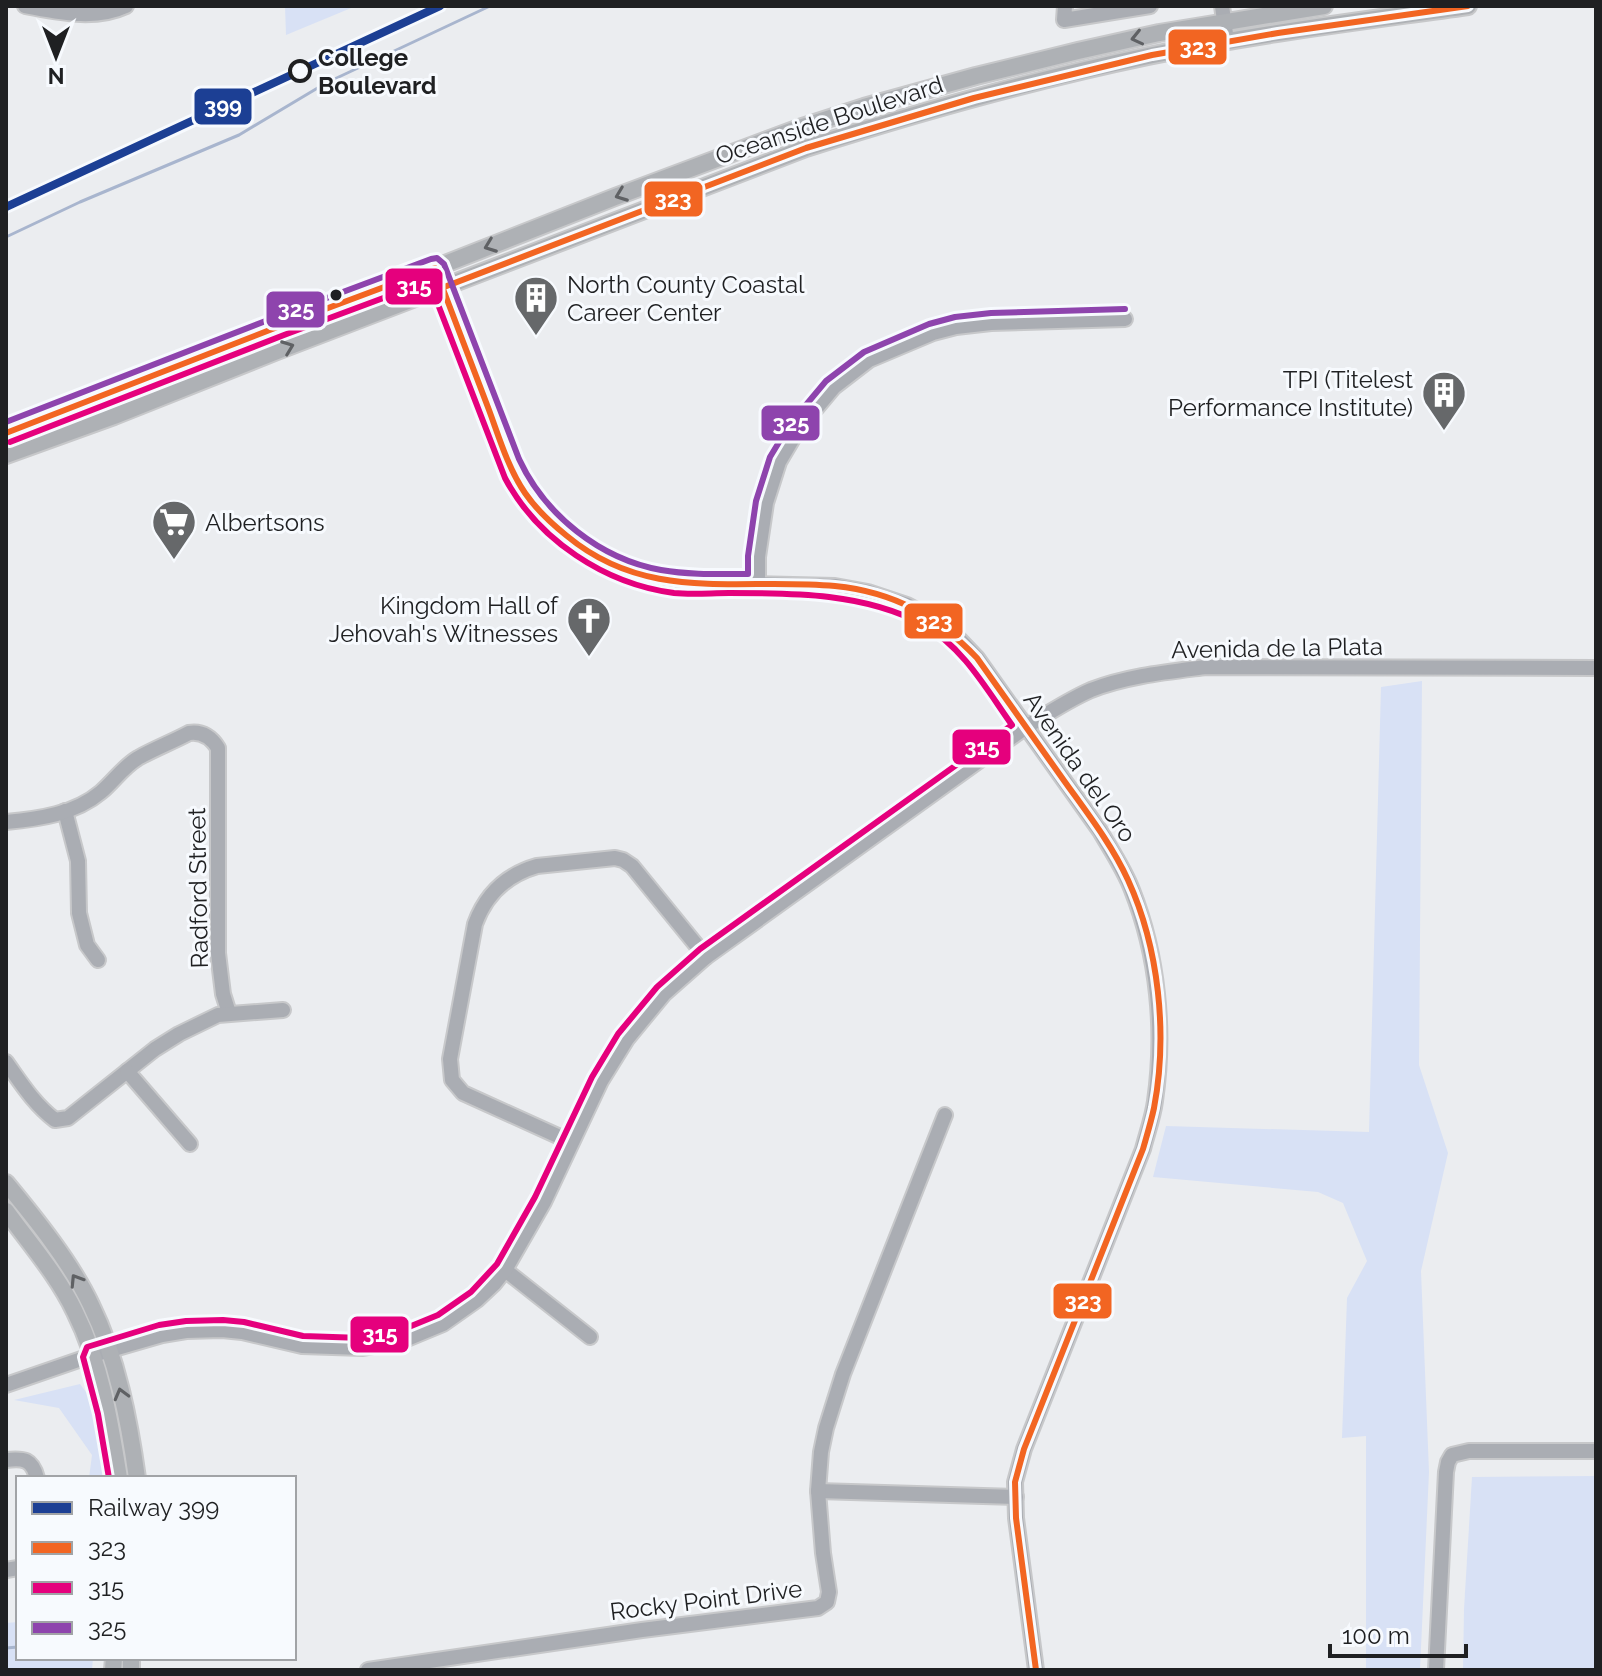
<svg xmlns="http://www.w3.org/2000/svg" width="1602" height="1676" font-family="Raleway,sans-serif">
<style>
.green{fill:#d8e1f5}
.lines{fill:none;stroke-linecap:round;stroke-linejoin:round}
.stream{stroke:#a8b5ce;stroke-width:3}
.minor-casing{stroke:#c7c8ca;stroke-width:18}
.major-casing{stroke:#c7c8ca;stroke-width:20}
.minor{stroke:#aaadb3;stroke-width:14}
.major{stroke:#aeb1b5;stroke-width:16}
.bus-1-casing{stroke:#f7fafe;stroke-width:12}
.bus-2-casing{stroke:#f7fafe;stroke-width:12}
.bus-3-casing{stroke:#f7fafe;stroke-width:12}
.bus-1{stroke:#f26522;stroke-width:6}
.bus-2{stroke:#e5007d;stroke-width:6}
.bus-3{stroke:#8e44ad;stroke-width:6}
.rail-1-casing{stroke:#f7fafe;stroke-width:14}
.rail-1{stroke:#1c3f94;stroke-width:8}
.oneway{stroke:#5f6164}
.stop-dot{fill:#f7fafe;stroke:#1f2022;stroke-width:4}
.bus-dot{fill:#1f2022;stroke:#f7fafe;stroke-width:3}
.labels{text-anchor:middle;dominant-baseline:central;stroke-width:6;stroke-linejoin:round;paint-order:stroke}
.stop-label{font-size:24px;font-weight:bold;fill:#1f2022;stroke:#f7fafe;text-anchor:start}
.street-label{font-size:24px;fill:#1f2022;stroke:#f7fafe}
.poi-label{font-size:24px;fill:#1f2022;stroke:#f7fafe;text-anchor:start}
.line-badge{stroke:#f7fafe;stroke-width:3}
.badge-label{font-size:22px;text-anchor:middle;font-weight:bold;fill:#fff}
</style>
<rect width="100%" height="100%" fill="#ebedf0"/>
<!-- green -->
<g class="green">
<polygon points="285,6 356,6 286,35"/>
<polygon points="1422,681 1419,1065 1448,1153 1421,1271 1429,1472 1420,1670 1366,1670 1366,1436 1342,1438 1347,1298 1367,1261 1343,1203 1318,1192 1153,1177 1166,1126 1369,1132 1381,687"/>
<polygon points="80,1384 89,1396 106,1478 89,1478 92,1455 59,1408 14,1400"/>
<polygon points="1596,1476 1596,1670 1463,1670 1464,1609 1472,1477"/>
<polygon points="18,1622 18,1658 93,1658 92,1670 6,1670 6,1623"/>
</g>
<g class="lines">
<!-- stream -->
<g class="stream">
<polyline points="6,237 80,202 239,135 326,83 490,6"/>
<polyline points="6,1648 18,1647"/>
</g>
<!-- minor casing -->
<g class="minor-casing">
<g id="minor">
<path d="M25,6C58,12 94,21 126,6"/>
<polyline points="1065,6 1064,20 1150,6"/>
<polyline points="1222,6 1226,34"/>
<path d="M435,268L509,462L525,493L555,526L584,550L616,567L642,576L675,582L835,586L868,592L907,605L934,619L958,638L977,658L1100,831C1111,850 1124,869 1132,890C1158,956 1165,1031 1155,1101C1153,1117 1147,1133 1143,1149L1024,1449L1015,1482L1016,1518L1036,1670"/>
<polyline points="758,584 758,557 766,503 779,462 798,430 834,387 869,360 933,333 956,327 991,323 1125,319"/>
<polyline points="65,811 78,861 79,913 87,945 98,960"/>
<path d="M6,822C39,819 75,814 101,792C114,781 123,767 138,758C154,749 172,742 189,733C202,731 211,737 218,748V953L223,994L229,1013"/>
<path d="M6,1062C21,1083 34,1104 55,1120L68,1118L155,1049L179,1034L218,1015L283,1010"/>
<polyline points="127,1071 190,1144"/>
<path d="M571,1142L463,1093L452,1080L450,1059L475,924C486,894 506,875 537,866L615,858L623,860L632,866L706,957"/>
<polyline points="505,1270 590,1337"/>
<path d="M6,1385L93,1355L162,1335L186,1331L222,1330L242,1332L302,1346L363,1348L402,1341L443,1324L477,1300L494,1284L505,1270L544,1202L601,1081L627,1039L664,994L706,957L1026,727C1047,714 1068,700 1091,690C1127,676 1167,672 1206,667L1596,668"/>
<path d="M6,1460C24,1458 32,1459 37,1478"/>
<polyline points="818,1491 1016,1497"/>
<polyline points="6,1570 18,1568"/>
<polyline points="368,1670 642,1630 818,1608 827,1602 829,1592 823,1553 818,1491 821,1452 826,1428 843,1374 945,1115"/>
<polyline points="1436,1670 1446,1472 1448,1462 1452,1455 1469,1451 1596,1451"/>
</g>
</g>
<!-- major casing -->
<g class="major-casing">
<g id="major">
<polyline points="6,433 280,326 435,268 615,197 799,128 864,107 976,76 1078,51 1159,33 1324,6"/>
<path d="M6,455L114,416L277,351L806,148C919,112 1033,80 1148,56C1254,34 1362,21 1468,6"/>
<path d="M6,1183C35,1218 72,1264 91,1305C117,1358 129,1420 137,1478"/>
<path d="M6,1211C30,1244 58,1276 75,1312C101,1364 110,1422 119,1478"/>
<polyline points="113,1670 114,1658"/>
<polyline points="131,1670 131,1658"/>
</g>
</g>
<!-- minor -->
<use href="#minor" class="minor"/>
<!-- major -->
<use href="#major" class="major"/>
<!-- bus-1 casing -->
<g class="bus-1-casing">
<g id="bus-1">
<polyline points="418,297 806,148 974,98 1152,55 1278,33 1468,6"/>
<path d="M6,433L280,326L435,268C453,315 471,362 489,410C499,437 508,468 525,493C536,509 552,524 567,536C649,604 739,577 835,586C894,592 937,616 977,658C1006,699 1036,741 1065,782C1088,814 1112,845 1128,880C1159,948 1168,1034 1154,1108C1151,1122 1147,1135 1143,1149L1024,1449L1015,1482L1016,1518L1036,1670"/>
</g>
</g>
<!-- bus-2 casing -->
<g class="bus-2-casing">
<path id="bus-2" d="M10,442L284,335L429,281L505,478C538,540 605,584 674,593C693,595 711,593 729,593C795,593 865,593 924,625C963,647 987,690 1012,725L700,949L657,987L618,1034L592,1077L535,1197L497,1264L471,1292L438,1315L399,1331L362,1338L303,1336L244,1322L223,1320L186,1321L159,1325L87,1347L83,1357L98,1414L109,1478"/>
</g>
<!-- bus-3 casing -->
<g class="bus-3-casing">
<path id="bus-3" d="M6,422L276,317L431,259L437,258L444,264L519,459C545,515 600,559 661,570C690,575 719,574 748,574V556L756,501L770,457L790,424L826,381L864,352L929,324L955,317L991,313L1125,309"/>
</g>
<!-- bus-1 -->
<use href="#bus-1" class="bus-1"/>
<!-- bus-2 -->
<use href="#bus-2" class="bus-2"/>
<!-- bus-3 -->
<use href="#bus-3" class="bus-3"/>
<!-- rail-1 casing -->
<g class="rail-1-casing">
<polyline id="rail-1" points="6,207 440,6"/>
</g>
<!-- rail-1 -->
<use href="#rail-1" class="rail-1"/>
</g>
<!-- one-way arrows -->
<defs><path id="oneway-chevron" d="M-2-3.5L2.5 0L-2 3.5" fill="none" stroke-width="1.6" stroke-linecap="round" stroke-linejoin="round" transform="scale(2)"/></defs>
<g class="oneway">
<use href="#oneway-chevron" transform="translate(1137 38) rotate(167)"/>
<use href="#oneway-chevron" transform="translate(621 195) rotate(159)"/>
<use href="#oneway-chevron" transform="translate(490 246) rotate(159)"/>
<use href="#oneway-chevron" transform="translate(288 347) rotate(-21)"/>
<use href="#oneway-chevron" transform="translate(76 1280) rotate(-122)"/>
<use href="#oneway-chevron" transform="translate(121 1394) rotate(-105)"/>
</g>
<!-- icons -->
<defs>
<g id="building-pin" transform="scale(2.3)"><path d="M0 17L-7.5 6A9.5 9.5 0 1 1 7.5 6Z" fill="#66686a" stroke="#f7fafe"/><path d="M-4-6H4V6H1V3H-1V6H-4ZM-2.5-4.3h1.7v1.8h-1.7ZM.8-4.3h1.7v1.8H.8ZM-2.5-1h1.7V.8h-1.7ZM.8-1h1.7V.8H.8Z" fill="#fff"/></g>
<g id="supermarket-pin" transform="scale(2.3)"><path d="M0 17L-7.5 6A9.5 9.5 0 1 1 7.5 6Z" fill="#66686a" stroke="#f7fafe"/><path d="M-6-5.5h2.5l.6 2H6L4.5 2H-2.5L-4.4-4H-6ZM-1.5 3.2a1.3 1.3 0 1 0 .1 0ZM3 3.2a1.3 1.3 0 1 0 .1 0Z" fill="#fff"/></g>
<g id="church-pin" transform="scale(2.3)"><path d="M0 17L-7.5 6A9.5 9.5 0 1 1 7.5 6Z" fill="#66686a" stroke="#f7fafe"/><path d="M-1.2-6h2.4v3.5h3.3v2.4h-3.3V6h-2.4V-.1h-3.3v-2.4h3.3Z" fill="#fff"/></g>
</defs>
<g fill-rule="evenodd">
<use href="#building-pin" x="536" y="298"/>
<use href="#building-pin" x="1444" y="393"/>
<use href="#supermarket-pin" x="174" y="522"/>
<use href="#church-pin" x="589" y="619"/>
</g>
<!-- markers -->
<circle class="stop-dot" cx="300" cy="71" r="10"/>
<circle class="bus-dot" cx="336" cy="295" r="7"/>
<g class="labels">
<!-- stop labels -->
<g class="stop-label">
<text x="318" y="57">College<tspan x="318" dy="28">Boulevard</tspan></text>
</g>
<!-- street labels -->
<g class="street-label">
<text transform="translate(829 120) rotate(-18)">Oceanside Boulevard</text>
<text transform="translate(1277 648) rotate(-1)">Avenida de la Plata</text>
<text transform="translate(1080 767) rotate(55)">Avenida del Oro</text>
<text transform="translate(198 888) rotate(-91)">Radford Street</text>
<text transform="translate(706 1600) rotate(-7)">Rocky Point Drive</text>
</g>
<!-- poi labels -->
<g class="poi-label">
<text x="567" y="284">North County Coastal<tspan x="567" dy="28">Career Center</tspan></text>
<text x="1413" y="379" text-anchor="end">TPI (Titelest<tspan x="1413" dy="28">Performance Institute)</tspan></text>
<text x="205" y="522">Albertsons</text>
<text x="558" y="605" text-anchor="end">Kingdom Hall of<tspan x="558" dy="28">Jehovah's Witnesses</tspan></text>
</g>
</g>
<g class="line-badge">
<rect x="1167" y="28" width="61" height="38" rx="8" fill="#f26522"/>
<rect x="193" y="87" width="60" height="39" rx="8" fill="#1c3f94"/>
<rect x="643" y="180" width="61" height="38" rx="8" fill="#f26522"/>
<rect x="384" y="267" width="60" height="39" rx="8" fill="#e5007d"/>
<rect x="265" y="290" width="61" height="39" rx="8" fill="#8e44ad"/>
<rect x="760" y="404" width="61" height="38" rx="8" fill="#8e44ad"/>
<rect x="903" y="602" width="61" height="38" rx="8" fill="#f26522"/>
<rect x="951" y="728" width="61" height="38" rx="8" fill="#e5007d"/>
<rect x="1052" y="1282" width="61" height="38" rx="8" fill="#f26522"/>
<rect x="349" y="1315" width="61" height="39" rx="8" fill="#e5007d"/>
</g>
<g class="badge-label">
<text x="1198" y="55">323</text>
<text x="223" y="114">399</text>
<text x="673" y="207">323</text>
<text x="414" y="294">315</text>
<text x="296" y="317">325</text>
<text x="791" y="431">325</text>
<text x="934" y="629">323</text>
<text x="982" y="755">315</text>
<text x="1083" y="1309">323</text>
<text x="380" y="1342">315</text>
</g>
<!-- border -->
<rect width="1602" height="1676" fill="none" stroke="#1f2022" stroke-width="16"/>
<!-- legend -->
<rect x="16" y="1476" width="280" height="184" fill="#f7fafe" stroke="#a1a3a6" stroke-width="2"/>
<rect x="32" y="1502" width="40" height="12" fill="#1c3f94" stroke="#a1a3a6" stroke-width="2"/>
<text x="88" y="1516" font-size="24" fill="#1f2022">Railway 399</text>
<rect x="32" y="1542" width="40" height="12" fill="#f26522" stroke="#a1a3a6" stroke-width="2"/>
<text x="88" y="1556" font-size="24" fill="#1f2022">323</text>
<rect x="32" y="1582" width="40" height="12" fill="#e5007d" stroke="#a1a3a6" stroke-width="2"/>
<text x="88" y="1596" font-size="24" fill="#1f2022">315</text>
<rect x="32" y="1622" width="40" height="12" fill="#8e44ad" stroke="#a1a3a6" stroke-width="2"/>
<text x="88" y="1636" font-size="24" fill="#1f2022">325</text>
<!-- north arrow -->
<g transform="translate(56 56) rotate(180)" stroke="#f7fafe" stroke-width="6" paint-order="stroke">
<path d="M0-6L14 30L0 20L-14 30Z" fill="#1f2022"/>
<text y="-12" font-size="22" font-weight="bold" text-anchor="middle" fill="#1f2022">N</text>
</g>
<!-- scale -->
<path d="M1330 1644v12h136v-12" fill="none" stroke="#1f2022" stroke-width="4"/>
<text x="1342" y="1644" font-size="24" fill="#1f2022" stroke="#f7fafe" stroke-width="6" paint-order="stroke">100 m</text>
</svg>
